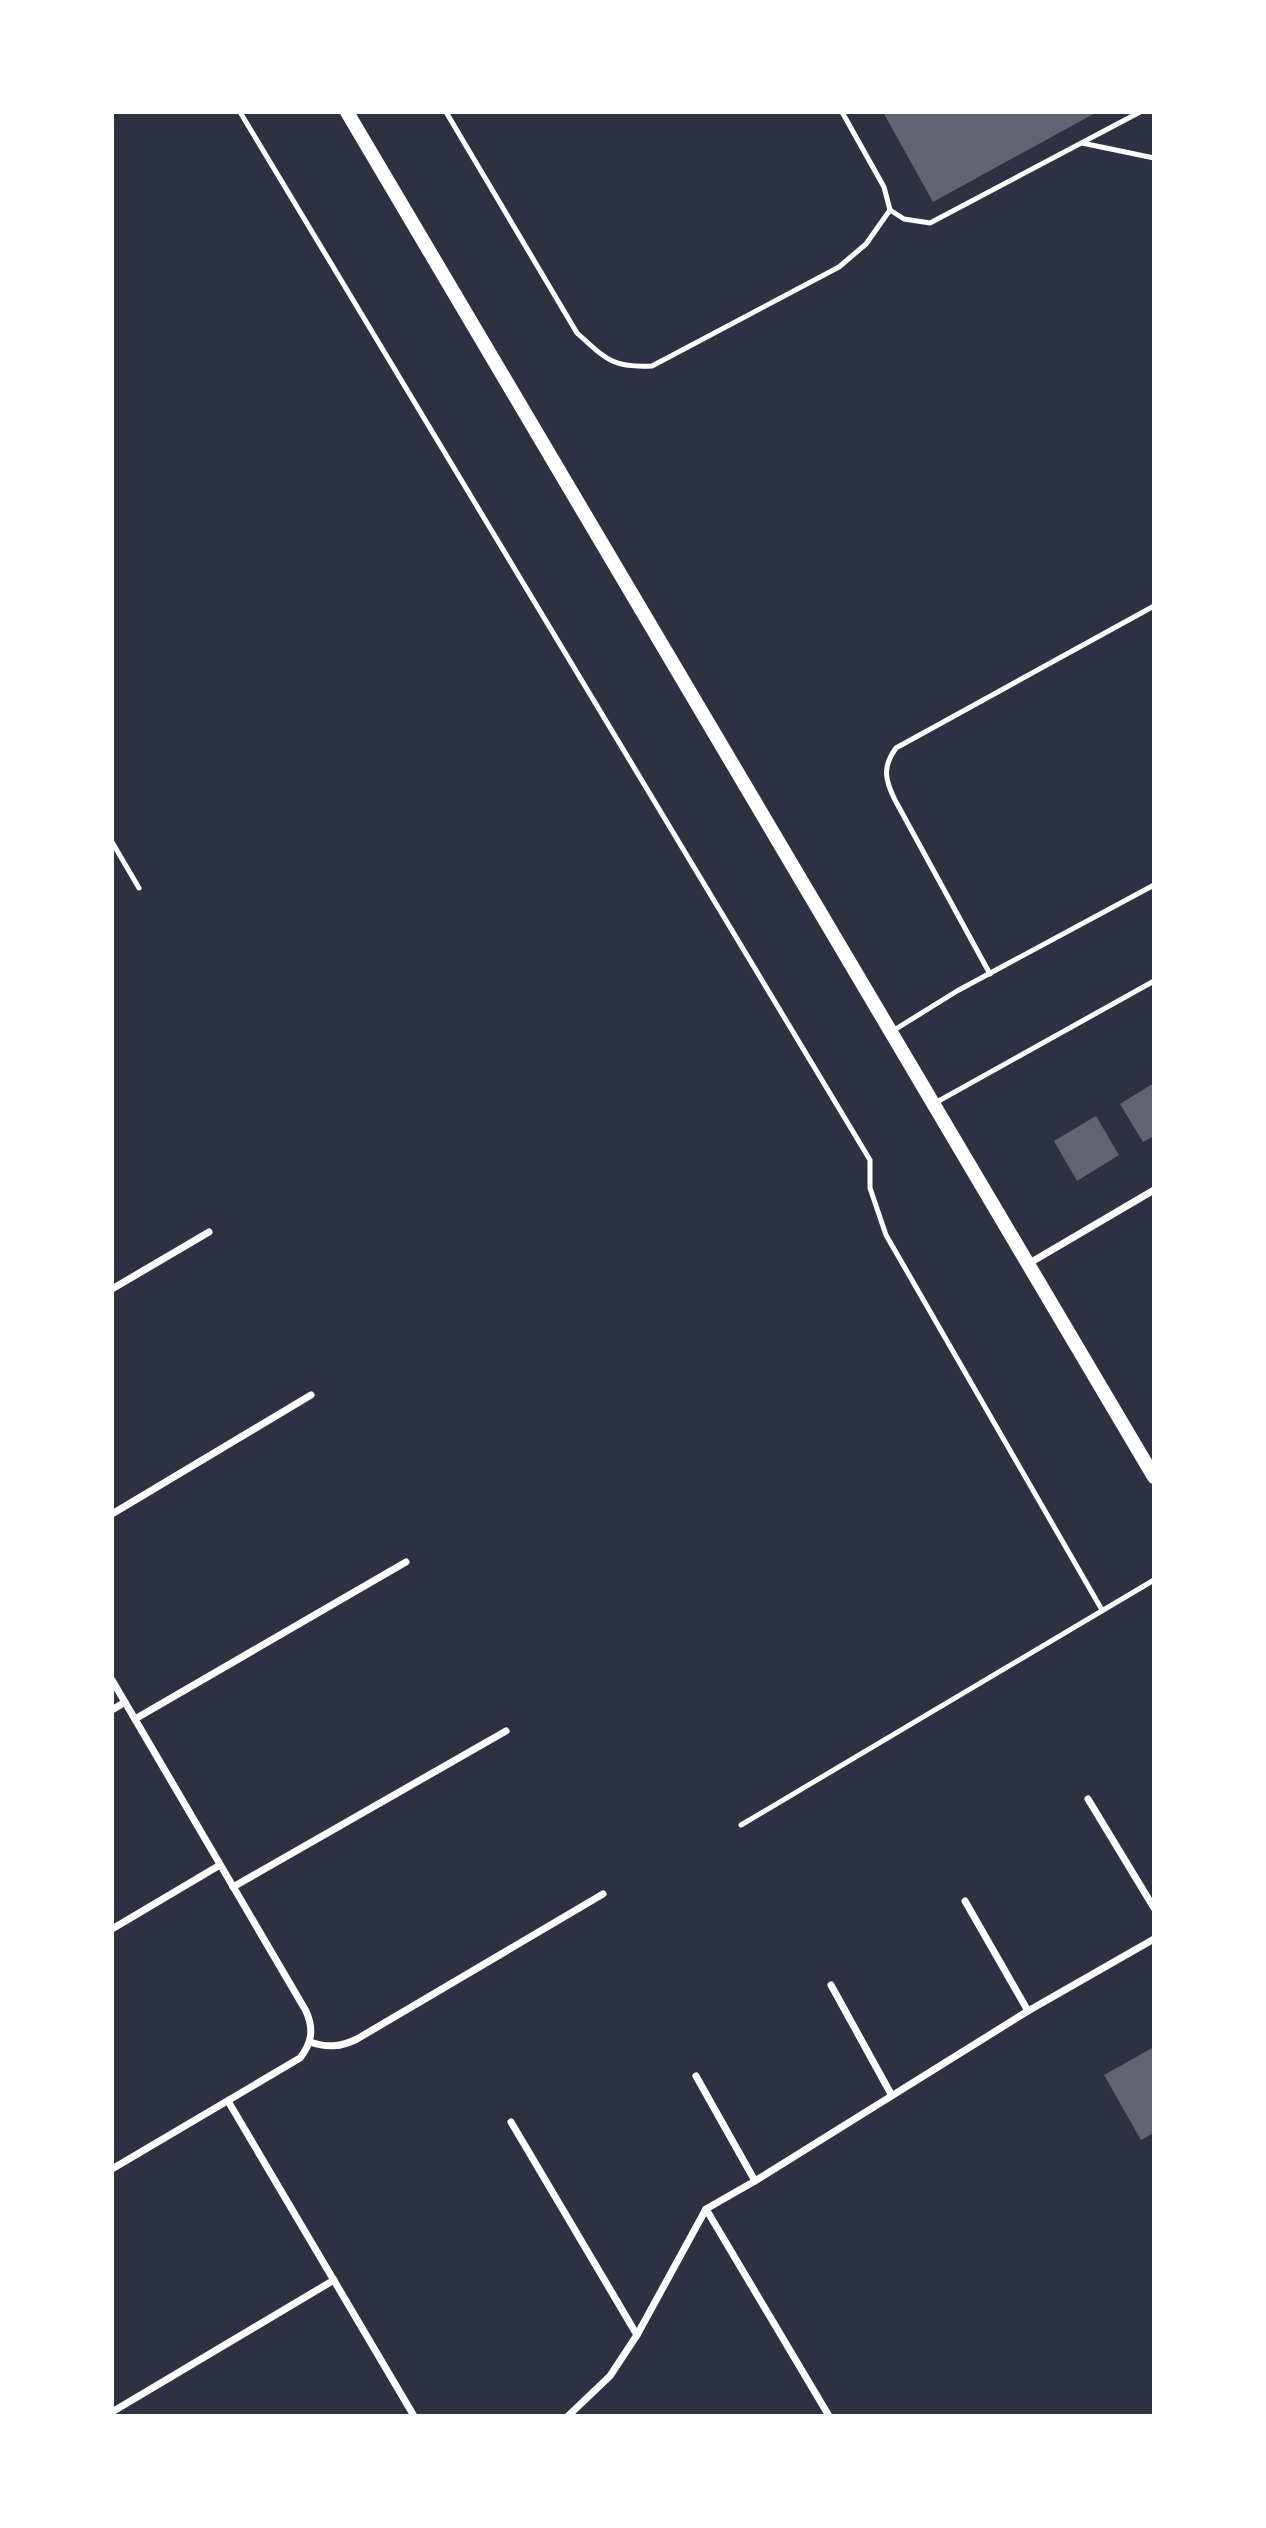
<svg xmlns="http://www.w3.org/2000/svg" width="1266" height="2528" font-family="Arial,sans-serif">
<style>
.building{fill:#626471}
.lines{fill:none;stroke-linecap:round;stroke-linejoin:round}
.service{stroke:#fff;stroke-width:5}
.minor{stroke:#fff;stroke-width:7}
.secondary{stroke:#fff;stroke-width:14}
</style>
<rect width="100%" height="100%" fill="#2d3142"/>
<!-- building -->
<g class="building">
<polygon points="883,112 1097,112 933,202"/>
<polygon points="1154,1083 1154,1136 1143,1142 1120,1104"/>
<polygon points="1096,1116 1119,1155 1077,1181 1054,1141"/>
<polygon points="1154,2047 1154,2133 1141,2140 1104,2075"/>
</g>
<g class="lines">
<!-- service -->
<g class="service">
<polyline points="240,112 870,1160 870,1188 886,1235 1102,1610"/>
<path d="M446,112L577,333C606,359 612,368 652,366L839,267L866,244L890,210"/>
<polyline points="842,112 884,187 890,210 904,219 930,223 1140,112"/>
<polyline points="1082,143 1154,158"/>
<polyline points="112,842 139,888"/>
<path d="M990,974L895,800C885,780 882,767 896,748L1154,606"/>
<polyline points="891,1032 957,991 1154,885"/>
<polyline points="935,1103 1154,981"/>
<polyline points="741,1825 1154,1580"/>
</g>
<!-- minor -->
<g class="minor">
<polyline points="1028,1264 1154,1190"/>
<polyline points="112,1289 209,1232"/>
<polyline points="112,1514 311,1395"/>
<path d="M112,1680L306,2011C314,2029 312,2043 300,2058L112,2169"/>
<polyline points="112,1710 125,1702"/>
<polyline points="135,1719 406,1562"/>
<polyline points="1088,1799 1154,1908"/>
<polyline points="233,1887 506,1731"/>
<polyline points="965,1901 1028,2011"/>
<polyline points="112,1929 220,1865"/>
<polyline points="831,1985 891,2094"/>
<path d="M310,2042C327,2048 341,2047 357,2039L603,1894"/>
<polyline points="696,2076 755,2181"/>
<polyline points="228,2101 414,2416"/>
<polyline points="511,2122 637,2335"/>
<polyline points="706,2209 829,2416"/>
<polyline points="112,2412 334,2280"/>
<polyline points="568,2416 610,2376 637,2335 706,2209 755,2181 1028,2011 1154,1939"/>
</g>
<!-- secondary -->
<polyline class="secondary" points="347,112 1154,1477"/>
</g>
<!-- border -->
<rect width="1266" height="2528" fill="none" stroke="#ffffff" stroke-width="228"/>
</svg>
